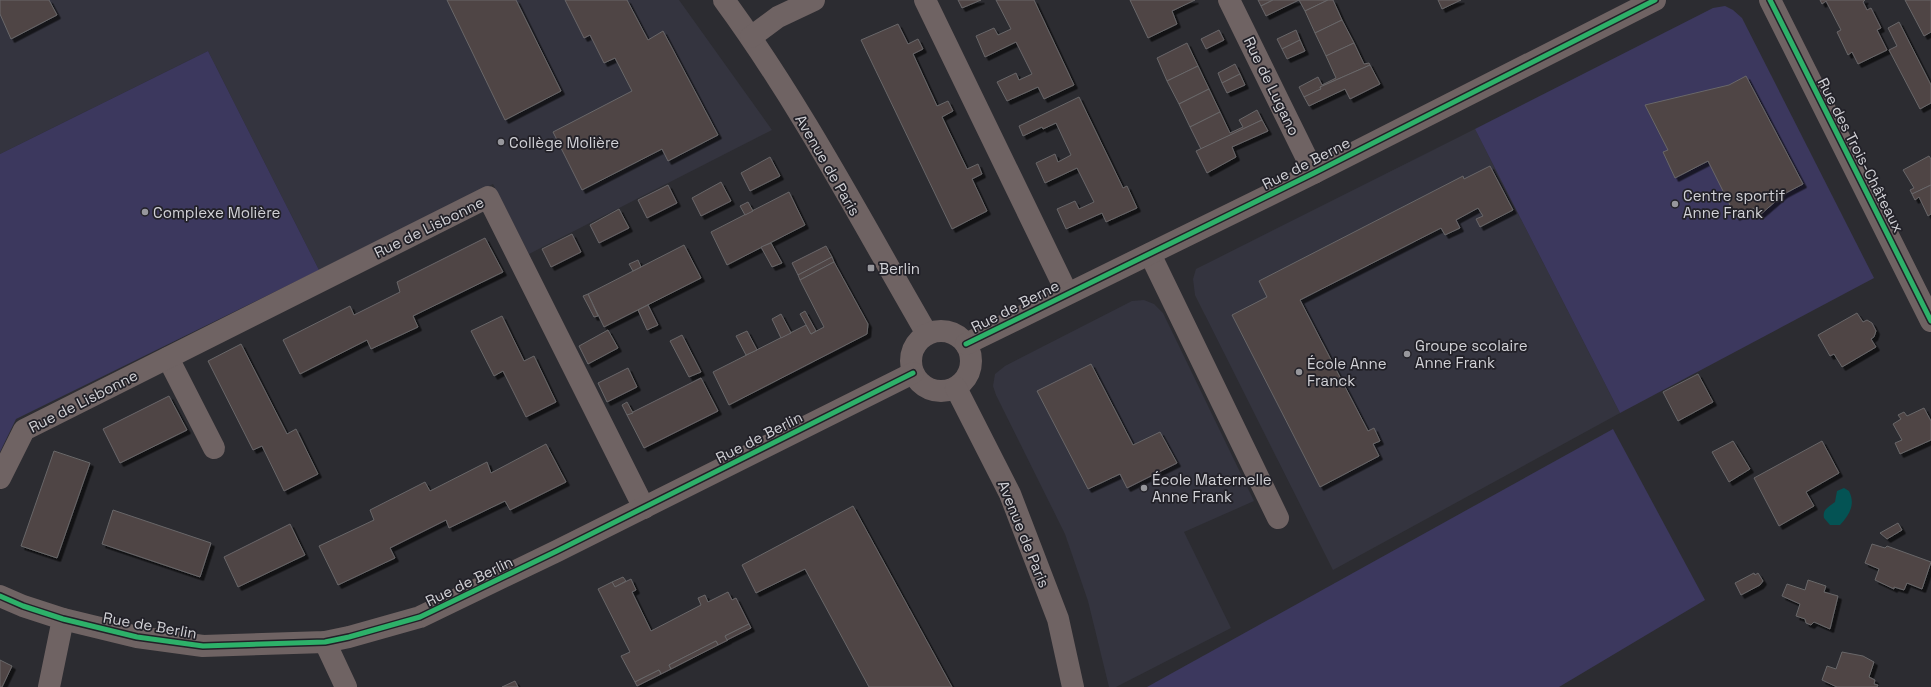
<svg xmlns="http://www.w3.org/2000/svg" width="1931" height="687" font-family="'Space Grotesk',sans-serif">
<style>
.built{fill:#34343f}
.green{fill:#3c385e}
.water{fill:#045354}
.building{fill:#504444;stroke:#686769;filter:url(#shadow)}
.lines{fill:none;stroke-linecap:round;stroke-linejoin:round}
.minor{stroke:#6f6363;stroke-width:22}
.cycleway-casing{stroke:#222128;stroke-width:8}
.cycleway{stroke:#2db169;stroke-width:5}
.poi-dot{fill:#97979c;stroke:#222128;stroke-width:1.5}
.labels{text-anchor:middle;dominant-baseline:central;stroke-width:3.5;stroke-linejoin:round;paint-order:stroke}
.street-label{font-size:15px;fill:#d1d1d6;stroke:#222128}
.poi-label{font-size:15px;fill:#d1d1d6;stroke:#222128;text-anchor:start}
</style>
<defs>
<filter id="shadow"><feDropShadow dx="3.5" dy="3.5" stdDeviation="0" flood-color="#0009"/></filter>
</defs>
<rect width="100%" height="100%" fill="#2c2c31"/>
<!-- built -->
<g class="built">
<polygon points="0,0 679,0 772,130 529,254 493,184 319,270 208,51 0,154"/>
<polygon points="1475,129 1620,413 1333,570 1195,295 1193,279 1196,269"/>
<polygon points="1144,300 1154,304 1163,313 1254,501 1184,532 1231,628 1116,687 1109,687 1088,601 1065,534 996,395 993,386 995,374 1005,366 1132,301"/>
</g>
<!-- green -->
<g class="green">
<polygon points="1725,6 1733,10 1742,18 1874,278 1620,413 1475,129 1713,8"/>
<polygon points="208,51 319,270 16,419 0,452 0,154"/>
<polygon points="1613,429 1705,600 1559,687 1147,687"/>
</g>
<!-- water -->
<path class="water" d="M1844,488L1849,491C1856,505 1849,515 1840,525H1830L1824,518C1822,509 1829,507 1835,502L1837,491Z"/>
<!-- building -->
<g class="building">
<polygon points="0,0 49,0 57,15 11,39 0,14"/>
<polygon points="447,0 516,0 561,91 505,120"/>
<polygon points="565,0 627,0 648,40 663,31 718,135 668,161 662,149 582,190 553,132 632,91 615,58 604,63 590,35 584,38"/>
<polygon points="958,0 981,0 962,8"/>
<polygon points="996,0 1034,0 1074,85 1044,99 1038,87 1007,101 997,82 1016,73 1019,80 1032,74 1016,42 985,57 976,36 994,28 998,35 1011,29"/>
<polygon points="1130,0 1195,0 1172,11 1177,24 1148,38"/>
<polygon points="1258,0 1273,0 1261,6"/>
<polygon points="1273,0 1328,0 1305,11 1299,0 1266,16 1261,6"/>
<polygon points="1328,0 1333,0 1342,20 1315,33 1305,11"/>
<polygon points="1438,0 1461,0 1442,9"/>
<polygon points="1820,0 1865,0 1863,2 1867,10 1871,8 1881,28 1877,30 1887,50 1858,64 1852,52 1848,55 1837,32 1841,30 1826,1 1822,4"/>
<polygon points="1905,0 1931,0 1931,32 1924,36"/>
<polygon points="1342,20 1354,43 1326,56 1315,33"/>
<polygon points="1899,22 1931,85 1931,103 1920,109 1889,50 1897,46 1888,28"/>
<polygon points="898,24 908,44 918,39 923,49 913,54 937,106 948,101 953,111 942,117 967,169 978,164 982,174 972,179 987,211 952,229 861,40"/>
<polygon points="1219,30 1224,40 1206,49 1201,39"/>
<polygon points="1296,30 1300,40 1282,49 1277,39"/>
<polygon points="1300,40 1305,51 1287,59 1282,49"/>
<polygon points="1187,43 1198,66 1167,81 1157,58"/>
<polygon points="1354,43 1364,64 1369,63 1370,65 1320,87 1321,89 1304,97 1299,87 1318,77 1322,85 1336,78 1326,56"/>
<polygon points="1235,64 1240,74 1222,83 1218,73"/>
<polygon points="1370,65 1380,84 1350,99 1345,89 1309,106 1304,97 1321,89 1320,87"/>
<polygon points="1198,66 1209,89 1179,104 1167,81"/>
<polygon points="1240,74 1245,85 1227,93 1222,83"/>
<polygon points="1746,76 1803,184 1784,194 1761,214 1753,208 1736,217 1708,161 1675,178 1663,152 1668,150 1645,105 1729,85"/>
<polygon points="1209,89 1220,112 1190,127 1179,104"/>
<polygon points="1079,97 1123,188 1127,186 1137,208 1106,222 1102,213 1066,229 1057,209 1075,201 1079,209 1094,202 1077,168 1045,183 1036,163 1055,154 1058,162 1071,155 1056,123 1043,129 1042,127 1023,136 1019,126"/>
<polygon points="1257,110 1262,120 1201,149 1190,127 1220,112 1230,133 1243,127 1239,120"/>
<polygon points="1262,120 1268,131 1232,147 1236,157 1207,173 1196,151"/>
<polygon points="1929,156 1931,159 1931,185 1912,194 1910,190 1914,188 1903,170"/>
<polygon points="770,157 780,176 750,191 741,173"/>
<polygon points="1490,166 1513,210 1480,227 1476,219 1483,216 1478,208 1456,220 1460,228 1445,235 1441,228 1300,300 1368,431 1374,428 1380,441 1373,444 1379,456 1320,487 1232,315 1267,297 1259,281 1463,176 1464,179"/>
<polygon points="721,182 731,201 701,216 692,198"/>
<polygon points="668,185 677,203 647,218 638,200"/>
<polygon points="1931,185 1931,214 1928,216 1919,197 1915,200 1912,194"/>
<polygon points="789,192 805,225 727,265 711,232"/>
<polygon points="748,202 753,211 745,215 740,206"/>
<polygon points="619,209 629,228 599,243 590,225"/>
<polygon points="572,234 581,252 551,267 542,249"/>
<polygon points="485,238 503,272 413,316 418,327 371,349 367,340 300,374 283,340 350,306 354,315 400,292 397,282"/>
<polygon points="771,243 782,263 772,267 761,247"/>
<polygon points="684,245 701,278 604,327 588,294"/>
<polygon points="826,246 832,257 798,275 792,263"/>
<polygon points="832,257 834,262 800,280 798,275"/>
<polygon points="638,260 641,267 633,271 629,264"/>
<polygon points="834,262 868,324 867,334 729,405 713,372 806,325 811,334 824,327 800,280"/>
<polygon points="588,294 598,316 594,317 583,296"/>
<polygon points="648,305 658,325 647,330 638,310"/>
<polygon points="805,311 816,331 811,334 800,314"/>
<polygon points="1857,313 1863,322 1867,320 1872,323 1876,331 1874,337 1871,339 1876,347 1842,367 1834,354 1830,356 1818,335"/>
<polygon points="781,314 791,333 781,338 772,319"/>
<polygon points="502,316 524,361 534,356 556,402 526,417 503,371 494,376 471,331"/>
<polygon points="608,330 618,348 588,364 579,346"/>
<polygon points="747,331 757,350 746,355 736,336"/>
<polygon points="682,335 701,372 689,377 670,341"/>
<polygon points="241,344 287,434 296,429 318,474 284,491 262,446 253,450 208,361"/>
<polygon points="1091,364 1133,445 1160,432 1177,463 1127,488 1120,474 1088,489 1037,391"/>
<polygon points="628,368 637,387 607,402 598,383"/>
<polygon points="1698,374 1713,402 1678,421 1663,392"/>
<polygon points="701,378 718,411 644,448 627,415"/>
<polygon points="169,396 187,430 120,463 103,429"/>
<polygon points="627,402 633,413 627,415 622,405"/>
<polygon points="1924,408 1931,421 1931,440 1900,454 1895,443 1902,440 1893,424 1901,419 1898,415 1904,412 1907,416"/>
<polygon points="1733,441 1750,469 1729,482 1712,452"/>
<polygon points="1822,441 1839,473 1806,492 1814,506 1779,526 1754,478"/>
<polygon points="546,444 566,482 510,510 505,501 449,528 446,520 390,548 395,558 338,585 319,546 374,520 370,510 425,482 430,491 487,462 491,473"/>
<polygon points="54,451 90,463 57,558 21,546"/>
<polygon points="853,506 952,687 869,687 805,569 756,593 742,565"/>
<polygon points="113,510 211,543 200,577 102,544"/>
<polygon points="1898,523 1902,530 1887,539 1880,533"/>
<polygon points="290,524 305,555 238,587 224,557"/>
<polygon points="1872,544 1885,548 1887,546 1931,562 1922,589 1907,583 1904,590 1894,587 1894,589 1875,580 1879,569 1865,563"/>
<polygon points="1754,573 1755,575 1758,573 1763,581 1760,585 1741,595 1735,583"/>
<polygon points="623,577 626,581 615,587 612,582"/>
<polygon points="631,579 636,590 632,592 651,631 701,605 698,598 705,595 708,602 728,592 732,600 736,598 749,624 725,636 728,640 718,645 716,641 669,665 671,669 661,674 659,670 635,682 621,656 630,652 598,589 612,582 615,587"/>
<polygon points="1808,580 1826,586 1824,592 1838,596 1830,629 1814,622 1811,625 1806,623 1805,619 1796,616 1800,604 1782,596 1787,584 1805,590"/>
<polygon points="749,624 751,628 727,640 725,636"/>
<polygon points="716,641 718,645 671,669 669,665"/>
<polygon points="1842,652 1863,656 1874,662 1869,677 1875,680 1874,684 1878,685 1877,687 1837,687 1822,680 1827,666 1836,669"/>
<polygon points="0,660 12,666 2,687 0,687"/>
<polygon points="659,670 661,674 637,686 635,682"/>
<polygon points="515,681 518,687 502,687"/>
</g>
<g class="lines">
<!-- minor -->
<g class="minor">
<path d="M724,0C801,105 862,222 927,334"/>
<polyline points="925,0 1067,293"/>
<polyline points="1229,0 1314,173"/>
<polyline points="1770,0 1931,321"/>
<polyline points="751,37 778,17 814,0"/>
<polyline points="1150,254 1278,518"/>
<circle cx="941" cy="361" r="30"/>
<polyline points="966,344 1314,173 1655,0"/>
<polyline points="168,358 214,448"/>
<polyline points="956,388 1010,494 1058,619 1073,687"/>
<polyline points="0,478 24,430 488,197 644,508"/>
<polyline points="0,596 23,606 63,619 137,637 203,646 325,642 349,637 420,617 557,551 913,373"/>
<polyline points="325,642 346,687"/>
<polyline points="49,687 63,619"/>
</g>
<!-- cycleway casing -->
<g class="cycleway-casing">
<g id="cycleway">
<polyline points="1770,0 1931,321"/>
<polyline points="966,344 1314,173 1655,0"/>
<polyline points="0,596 23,606 63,619 137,637 203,646 325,642 349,637 420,617 557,551 913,373"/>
</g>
</g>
<!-- cycleway -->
<use href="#cycleway" class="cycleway"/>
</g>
<!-- markers -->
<g class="poi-dot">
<circle cx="501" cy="142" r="4"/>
<circle cx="1675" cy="204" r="4"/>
<circle cx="145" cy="212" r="4"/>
<rect x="867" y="264" width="8" height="8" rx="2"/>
<circle cx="1407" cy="354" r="4"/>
<circle cx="1299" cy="372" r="4"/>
<circle cx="1144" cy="488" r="4"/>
</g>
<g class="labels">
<!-- street labels -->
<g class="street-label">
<text transform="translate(1272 86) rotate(64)">Rue de Lugano</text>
<text transform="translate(1861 155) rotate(63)">Rue des Trois-Châteaux</text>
<text transform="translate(1306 163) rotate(-27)">Rue de Berne</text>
<text transform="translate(828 165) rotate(60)">Avenue de Paris</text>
<text transform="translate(429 227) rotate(-26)">Rue de Lisbonne</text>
<text transform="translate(1015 306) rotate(-27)">Rue de Berne</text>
<text transform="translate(83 401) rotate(-27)">Rue de Lisbonne</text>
<text transform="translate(759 437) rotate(-27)">Rue de Berlin</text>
<text transform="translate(1024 534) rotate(68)">Avenue de Paris</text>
<text transform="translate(469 581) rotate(-26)">Rue de Berlin</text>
<text transform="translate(150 625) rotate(10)">Rue de Berlin</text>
</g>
<!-- poi labels -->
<g class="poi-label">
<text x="509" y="142">Collège Molière</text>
<text x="1683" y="195">Centre sportif<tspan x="1683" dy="17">Anne Frank</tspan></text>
<text x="153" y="212">Complexe Molière</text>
<text x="879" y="268">Berlin</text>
<text x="1415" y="345">Groupe scolaire<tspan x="1415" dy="17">Anne Frank</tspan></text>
<text x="1307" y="363">École Anne<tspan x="1307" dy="17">Franck</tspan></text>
<text x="1152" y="479">École Maternelle<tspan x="1152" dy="17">Anne Frank</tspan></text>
</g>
</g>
</svg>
